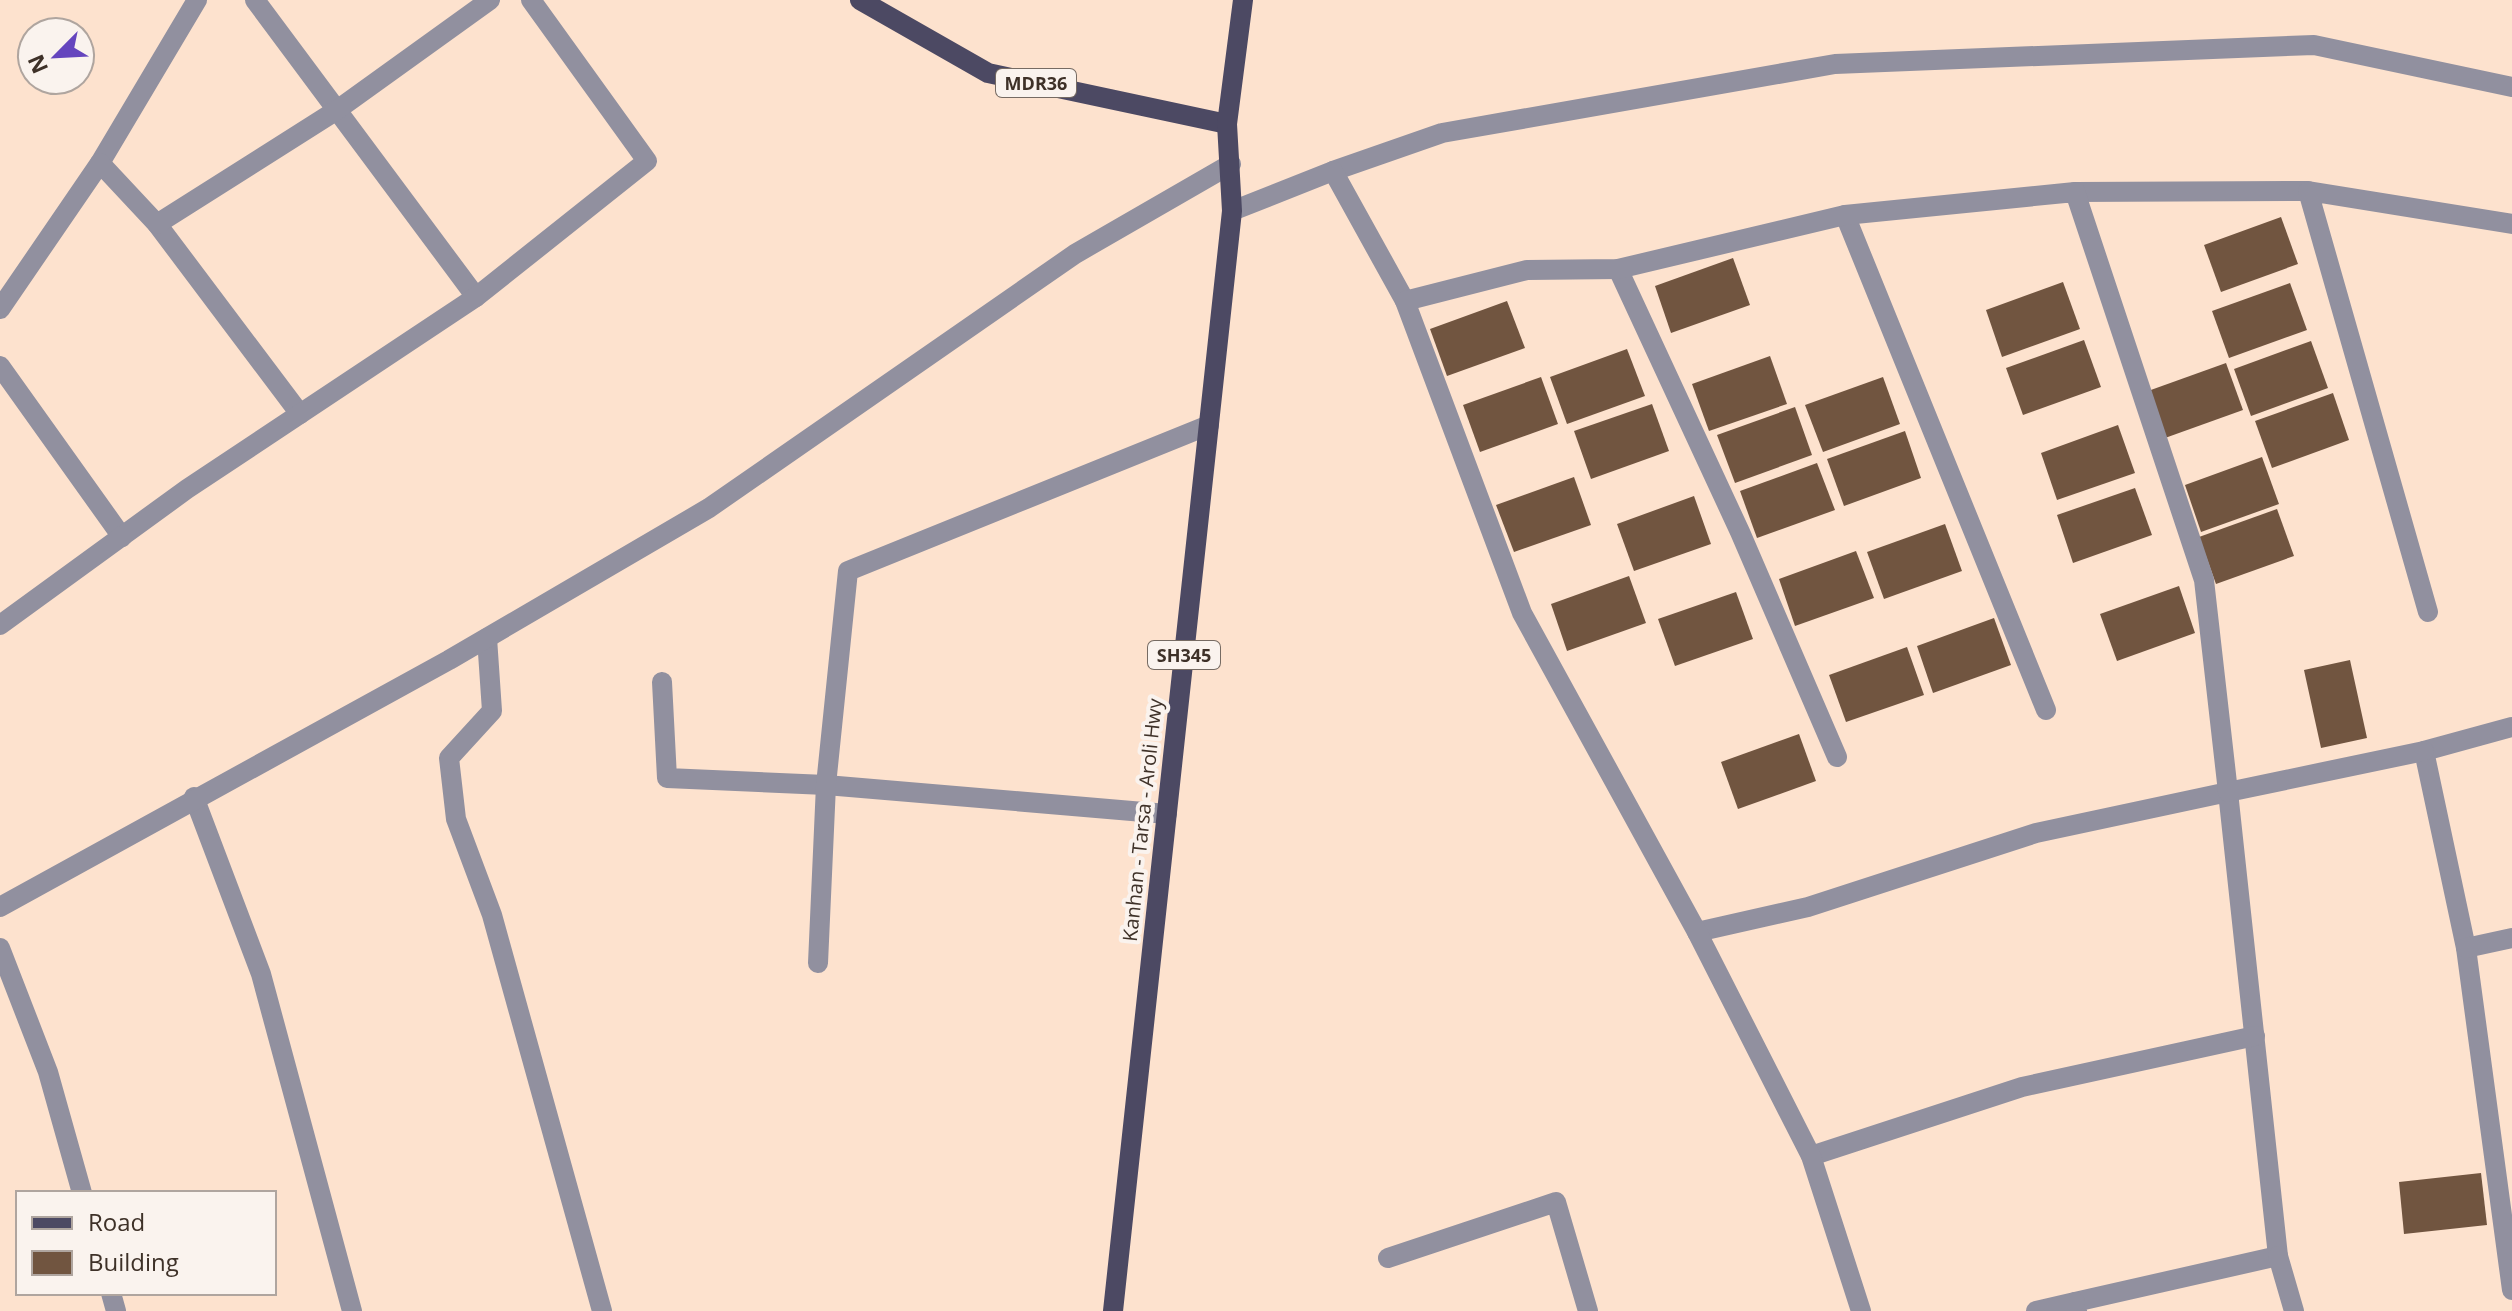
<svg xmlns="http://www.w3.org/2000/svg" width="2512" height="1311" font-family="'Open Sans',sans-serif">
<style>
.building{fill:#715540}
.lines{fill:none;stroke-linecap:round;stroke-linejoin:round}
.minor{stroke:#91909f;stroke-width:20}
.major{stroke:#4c4963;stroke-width:20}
.labels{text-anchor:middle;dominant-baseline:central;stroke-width:8;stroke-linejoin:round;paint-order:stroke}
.shield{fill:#faf3ee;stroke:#766b63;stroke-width:2}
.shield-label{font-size:18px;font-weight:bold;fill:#3e3128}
.street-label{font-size:20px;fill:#3e3128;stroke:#faf3ee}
</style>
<rect width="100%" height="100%" fill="#fde2ce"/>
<!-- building -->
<g class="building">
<polygon points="2281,217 2298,264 2221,292 2204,245"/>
<polygon points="1733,258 1750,305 1671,333 1655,286"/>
<polygon points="2063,282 2080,329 2002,357 1986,310"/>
<polygon points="2290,283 2307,330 2229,358 2212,311"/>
<polygon points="1507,301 1525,348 1447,376 1430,329"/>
<polygon points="2084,340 2101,387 2023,415 2006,368"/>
<polygon points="2311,341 2328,388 2251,416 2234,369"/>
<polygon points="1627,349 1645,396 1567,424 1550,377"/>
<polygon points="1770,356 1787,404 1709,431 1692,384"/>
<polygon points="2226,363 2243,410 2165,438 2148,391"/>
<polygon points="1541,377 1558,424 1480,452 1463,405"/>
<polygon points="1883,377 1900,424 1823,452 1805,405"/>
<polygon points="2333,393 2349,440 2272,468 2255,421"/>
<polygon points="1652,404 1669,451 1591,479 1574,431"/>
<polygon points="1795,407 1812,455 1735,483 1717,435"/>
<polygon points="2118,425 2135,473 2057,500 2041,453"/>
<polygon points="1905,431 1921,478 1844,506 1827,459"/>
<polygon points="2262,457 2279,504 2201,532 2185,485"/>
<polygon points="1817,463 1835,510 1757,538 1740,491"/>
<polygon points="1574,477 1591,525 1514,552 1496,505"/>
<polygon points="2135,488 2152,535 2073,563 2057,515"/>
<polygon points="1694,496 1711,544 1634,571 1617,524"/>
<polygon points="2277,509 2294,556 2216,584 2199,537"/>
<polygon points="1945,524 1962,571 1884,599 1867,552"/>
<polygon points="1856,551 1874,598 1795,626 1779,579"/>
<polygon points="1629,576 1646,623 1567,651 1551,604"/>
<polygon points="2179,586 2195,633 2117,661 2100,614"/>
<polygon points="1736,592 1753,639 1675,666 1658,619"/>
<polygon points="1994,618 2011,665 1933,693 1917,646"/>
<polygon points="1907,647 1924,695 1846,722 1829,675"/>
<polygon points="2350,660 2367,738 2321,748 2304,670"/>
<polygon points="1799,734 1816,781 1738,809 1721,762"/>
<polygon points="2481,1173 2487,1225 2404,1234 2399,1182"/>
</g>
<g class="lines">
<!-- minor -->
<g class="minor">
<polyline points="255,0 476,297"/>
<polyline points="100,163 197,0"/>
<polyline points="1333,171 1442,133 1835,64 2314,45 2512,87"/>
<polyline points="2075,192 2308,191"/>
<polyline points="1232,211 1333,171 1405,301"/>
<polyline points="1845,215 2046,710"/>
<polyline points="157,224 300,414"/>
<polyline points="1618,269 1740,532 1837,757"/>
<polyline points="0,309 100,163 157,224 337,110 490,0"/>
<polyline points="0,366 122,537"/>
<polyline points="2428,612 2308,191 2512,224"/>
<polyline points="0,625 187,489 476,297 647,161 531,0"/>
<polyline points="487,638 492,711 449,758 456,819 492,915 602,1311"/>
<polyline points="662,682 667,778 826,785 1167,814"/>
<polyline points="2512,727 2424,751 2466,948 2512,1290"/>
<polyline points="194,797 261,974 352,1311"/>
<polyline points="0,907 449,660 709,508 1075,254 1231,164"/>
<polyline points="1697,932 1808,907 2036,833 2228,792 2278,1256 2075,1302 2077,1311"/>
<polyline points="0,948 48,1072 82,1193"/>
<polyline points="2466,948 2512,938"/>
<polyline points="818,963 826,785 848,571 1209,425"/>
<polyline points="1811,1156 2022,1087 2255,1036"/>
<polyline points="2278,1256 2294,1311"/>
<polyline points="1388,1258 1556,1202 1588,1311"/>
<polyline points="111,1293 116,1311"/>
<polyline points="1861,1311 1811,1156 1697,932 1522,613 1405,301 1527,270 1618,269 1845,215 2075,192 2204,580 2228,792 2424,751"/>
<polyline points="2036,1311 2075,1302"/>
</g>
<!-- major -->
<g class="major">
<polyline points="860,0 988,73 1227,124"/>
<polyline points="1113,1311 1232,211 1227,124 1243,0"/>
</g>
</g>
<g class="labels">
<!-- shield labels -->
<g class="shield">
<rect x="996" y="69" width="80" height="28" rx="6"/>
<rect x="1148" y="641" width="72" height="28" rx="6"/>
</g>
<g class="shield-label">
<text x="1036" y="83">MDR36</text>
<text x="1184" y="655">SH345</text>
</g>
<!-- street labels -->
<g class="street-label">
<text transform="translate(1142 820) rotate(-84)">Kanhan - Tarsa - Aroli Hwy</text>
</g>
</g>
<!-- legend -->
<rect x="16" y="1191" width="260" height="104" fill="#faf3ee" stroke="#afa59f" stroke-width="2"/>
<rect x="32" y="1217" width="40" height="12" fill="#4c4963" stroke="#afa59f" stroke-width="2"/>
<text x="88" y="1231" font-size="24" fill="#3e3128">Road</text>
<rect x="32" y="1251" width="40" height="24" fill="#715540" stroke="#afa59f" stroke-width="2"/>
<text x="88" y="1271" font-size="24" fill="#3e3128">Building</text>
<!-- north arrow -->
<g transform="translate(56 56) rotate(246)"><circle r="38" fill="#faf3ee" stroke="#afa59f" stroke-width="2"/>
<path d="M0-6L14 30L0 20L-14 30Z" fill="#6545be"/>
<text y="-12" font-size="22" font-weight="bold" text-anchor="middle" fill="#3e3128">N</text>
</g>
</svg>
